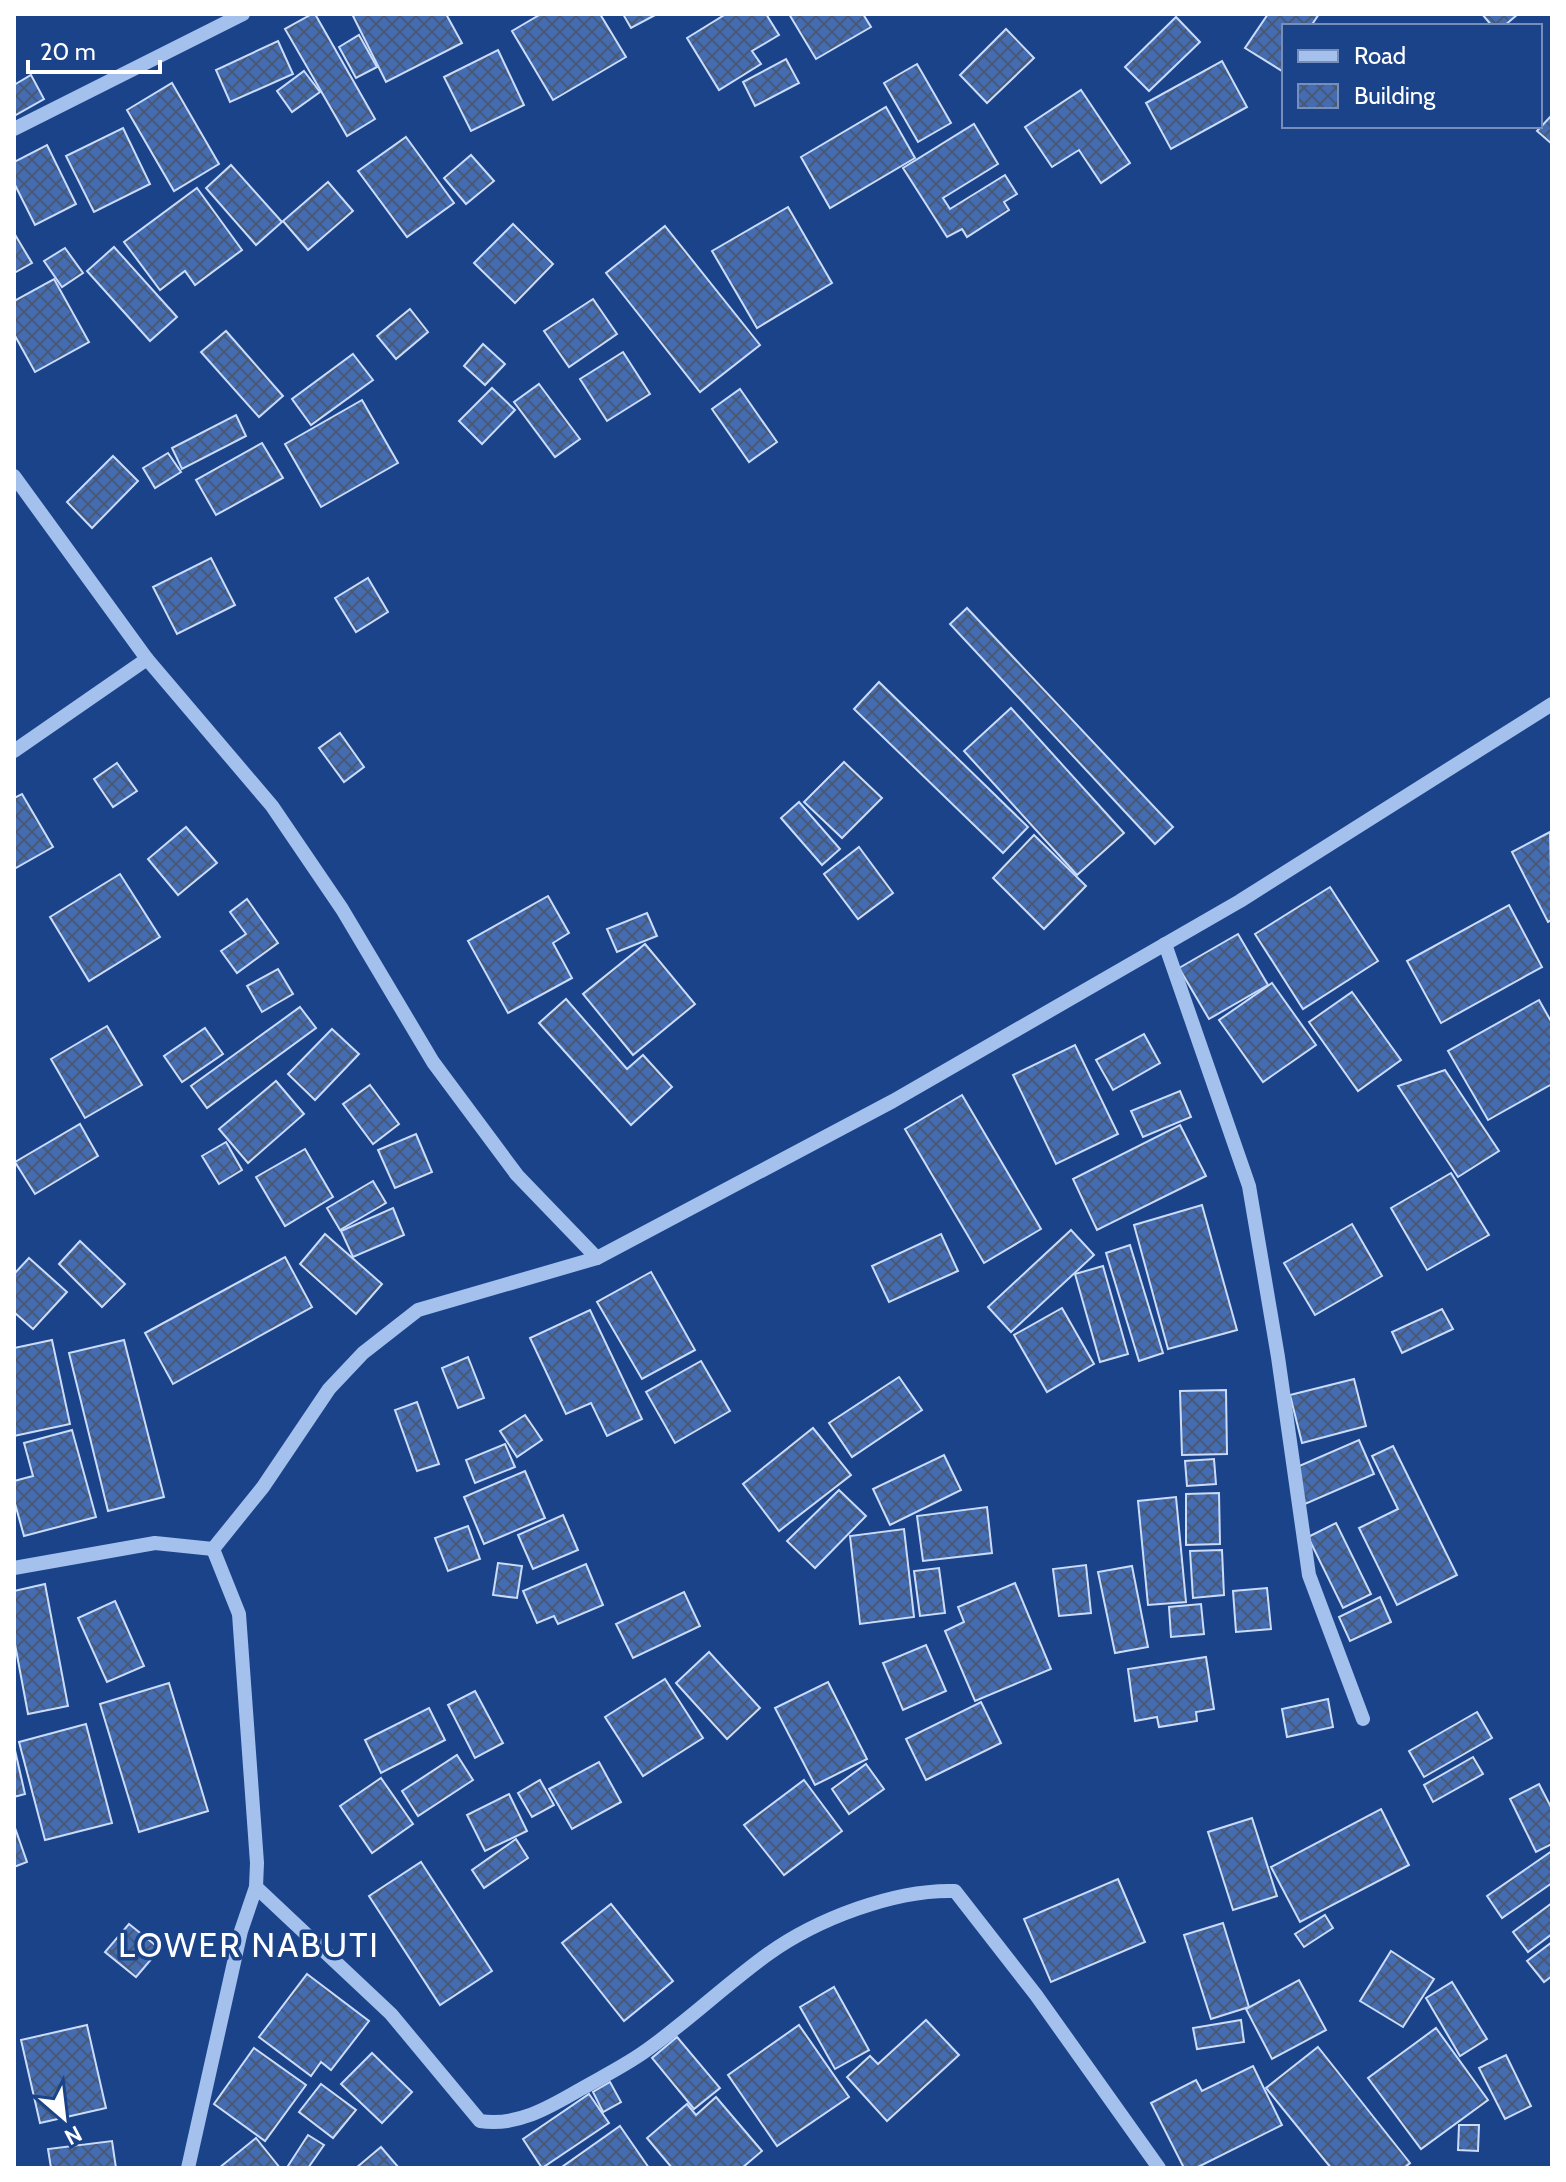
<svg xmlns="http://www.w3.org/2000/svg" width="1566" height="2182" font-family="Cabin,sans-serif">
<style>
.building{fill:url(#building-cross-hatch);stroke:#cadcfa;stroke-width:2}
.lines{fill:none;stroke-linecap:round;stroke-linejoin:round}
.minor{stroke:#a4c0ed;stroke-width:14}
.labels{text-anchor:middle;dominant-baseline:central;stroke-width:7;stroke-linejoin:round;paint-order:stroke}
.quarter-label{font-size:34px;letter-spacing:2px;fill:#fff;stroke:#1a438a}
</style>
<defs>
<pattern id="building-cross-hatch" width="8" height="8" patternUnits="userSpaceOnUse" patternTransform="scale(2)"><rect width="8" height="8" fill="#436cb3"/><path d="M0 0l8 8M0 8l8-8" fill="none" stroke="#485975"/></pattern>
</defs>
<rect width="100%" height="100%" fill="#1a438a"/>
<!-- building -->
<g class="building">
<polygon points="312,14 315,14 375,119 347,136 285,29"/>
<polygon points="357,14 446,14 462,43 386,82 353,16"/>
<polygon points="541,14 600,14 626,57 553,100 512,31"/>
<polygon points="623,14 657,14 631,28"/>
<polygon points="726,14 766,14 779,35 752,51 761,64 719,90 687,38"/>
<polygon points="789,14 863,14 871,27 816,59"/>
<polygon points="1268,14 1319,14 1311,26 1284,26 1284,67 1282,71 1245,48"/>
<polygon points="1482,14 1518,14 1504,26 1492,26"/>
<polygon points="1176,17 1200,42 1149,91 1125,67"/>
<polygon points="1006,29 1034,58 987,103 960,75"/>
<polygon points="359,35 377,67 356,78 339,47"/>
<polygon points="278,41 293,74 230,102 216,70"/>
<polygon points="498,50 524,105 471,131 444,77"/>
<polygon points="786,59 799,83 755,106 743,82"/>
<polygon points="1222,61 1247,107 1171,149 1146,103"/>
<polygon points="917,64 951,123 918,142 884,83"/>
<polygon points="304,71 320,92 292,112 277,91"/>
<polygon points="31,75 44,99 14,116 14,85"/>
<polygon points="172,83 219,164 174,191 127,110"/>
<polygon points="1081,90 1130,163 1101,183 1079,150 1052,167 1025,127"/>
<polygon points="886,107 915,158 830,208 801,157"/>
<polygon points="1552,115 1552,144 1537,131"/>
<polygon points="974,124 998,164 943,198 950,209 1005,175 1017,194 1004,202 1009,210 967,237 962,229 947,237 903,168"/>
<polygon points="123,128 150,184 94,212 66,156"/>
<polygon points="406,137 454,203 407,237 358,171"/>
<polygon points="47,145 76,204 35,225 14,183 14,162"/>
<polygon points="471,155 494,181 466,204 444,178"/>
<polygon points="231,165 282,222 256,245 206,188"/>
<polygon points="328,182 353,211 308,250 283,221"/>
<polygon points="197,188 242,250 195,285 185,271 160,290 124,242"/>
<polygon points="788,207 832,283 757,328 712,251"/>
<polygon points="513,224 553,264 515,303 474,263"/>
<polygon points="665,226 760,345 700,392 606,273"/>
<polygon points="14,233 32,263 14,273"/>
<polygon points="114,247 177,317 150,341 87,271"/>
<polygon points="65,248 83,273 62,287 44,261"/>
<polygon points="54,279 89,342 35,372 14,334 14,301"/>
<polygon points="593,299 617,334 569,367 544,331"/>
<polygon points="410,309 428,332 396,359 377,336"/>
<polygon points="226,331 283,396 259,417 201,352"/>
<polygon points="483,344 505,364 485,385 464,366"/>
<polygon points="623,352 650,394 607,421 580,379"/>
<polygon points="353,354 373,380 311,425 292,399"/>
<polygon points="539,384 580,439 555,457 514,402"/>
<polygon points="492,388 515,410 482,444 459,421"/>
<polygon points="740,389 777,442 749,462 712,409"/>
<polygon points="362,400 398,463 321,507 285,444"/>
<polygon points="236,415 246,436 182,469 172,448"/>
<polygon points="262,443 283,478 216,515 196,480"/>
<polygon points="168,453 181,472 155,488 143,468"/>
<polygon points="113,456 138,481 92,528 67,502"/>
<polygon points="211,558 235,605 177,634 153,587"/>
<polygon points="368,578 388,612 356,632 335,598"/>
<polygon points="967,608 1173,827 1155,844 950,624"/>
<polygon points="879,682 1028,827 1003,853 854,709"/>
<polygon points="1011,708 1124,833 1077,875 964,751"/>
<polygon points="340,733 364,767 344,782 319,748"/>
<polygon points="844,762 882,798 842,838 804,802"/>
<polygon points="117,763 137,791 113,807 94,779"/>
<polygon points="22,794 53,847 14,869 14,798"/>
<polygon points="799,802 840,849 822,865 781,818"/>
<polygon points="186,827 217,863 178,895 148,859"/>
<polygon points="1550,832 1552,920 1548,922 1512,852"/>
<polygon points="1034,835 1086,886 1044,929 993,878"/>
<polygon points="859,847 893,893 858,919 824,874"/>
<polygon points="120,874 160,937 89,981 50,917"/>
<polygon points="1330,887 1378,961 1303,1009 1255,934"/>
<polygon points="548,896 569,933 553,943 572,978 508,1013 468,941"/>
<polygon points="247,899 278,943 237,973 221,951 246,934 230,912"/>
<polygon points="1509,905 1542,967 1441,1023 1407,961"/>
<polygon points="647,913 657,936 617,952 607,929"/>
<polygon points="1238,934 1268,985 1209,1019 1179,968"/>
<polygon points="645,944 695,1004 633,1055 583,994"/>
<polygon points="278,969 293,994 262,1012 247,986"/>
<polygon points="1272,983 1316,1045 1263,1082 1219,1020"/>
<polygon points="1352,992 1401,1060 1358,1091 1309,1022"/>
<polygon points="566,999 627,1069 643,1055 672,1087 631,1125 539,1023"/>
<polygon points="1539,1000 1552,1023 1552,1084 1488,1120 1448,1051"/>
<polygon points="300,1007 316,1028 207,1108 191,1086"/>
<polygon points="107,1026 142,1085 85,1118 51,1059"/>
<polygon points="205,1028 223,1054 182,1082 164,1056"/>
<polygon points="332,1029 359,1054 315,1100 288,1074"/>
<polygon points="1144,1034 1160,1063 1113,1090 1096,1060"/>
<polygon points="1075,1045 1118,1134 1056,1164 1013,1075"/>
<polygon points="1445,1070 1499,1151 1458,1177 1398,1086"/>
<polygon points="276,1081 304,1114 248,1163 219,1129"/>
<polygon points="370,1085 399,1124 373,1144 343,1104"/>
<polygon points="1180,1091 1191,1117 1143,1137 1131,1111"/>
<polygon points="962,1095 1041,1229 984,1263 905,1129"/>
<polygon points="80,1124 98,1156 35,1194 15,1162"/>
<polygon points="1180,1125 1206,1176 1097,1230 1073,1179"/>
<polygon points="416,1134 432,1172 395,1188 378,1150"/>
<polygon points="226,1142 242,1170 219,1184 202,1156"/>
<polygon points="305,1149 333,1197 285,1226 256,1177"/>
<polygon points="1451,1173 1489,1235 1427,1270 1391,1208"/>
<polygon points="373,1181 386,1203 340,1230 327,1208"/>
<polygon points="1202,1205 1237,1330 1168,1349 1134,1225"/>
<polygon points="393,1208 404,1235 353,1257 341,1231"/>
<polygon points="1352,1224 1382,1276 1315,1315 1284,1263"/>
<polygon points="1071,1230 1094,1255 1011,1332 988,1307"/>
<polygon points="325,1234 382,1284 356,1314 300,1264"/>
<polygon points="941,1234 958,1271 889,1302 872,1266"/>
<polygon points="80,1241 125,1284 102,1307 59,1264"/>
<polygon points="1130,1245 1163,1353 1139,1361 1106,1253"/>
<polygon points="285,1257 312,1307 173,1384 145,1333"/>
<polygon points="29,1258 67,1292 33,1329 14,1312 14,1274"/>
<polygon points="1103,1266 1128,1354 1100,1362 1075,1274"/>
<polygon points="651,1272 695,1350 642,1379 597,1302"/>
<polygon points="1062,1308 1094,1364 1047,1392 1014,1335"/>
<polygon points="1442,1309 1453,1329 1402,1353 1392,1332"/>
<polygon points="590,1310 642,1419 607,1436 591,1403 566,1414 530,1338"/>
<polygon points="52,1340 70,1424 14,1436 14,1348"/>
<polygon points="124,1340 164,1497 108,1511 69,1353"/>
<polygon points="468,1357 484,1398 458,1408 442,1368"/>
<polygon points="701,1361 730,1411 675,1443 646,1392"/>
<polygon points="899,1377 922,1410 852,1457 829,1423"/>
<polygon points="1354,1379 1366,1426 1302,1443 1290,1395"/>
<polygon points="1226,1390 1227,1454 1182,1455 1180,1391"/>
<polygon points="417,1402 439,1464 417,1471 395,1410"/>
<polygon points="525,1415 542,1440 517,1457 500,1431"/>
<polygon points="813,1428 851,1475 779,1531 743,1484"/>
<polygon points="72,1430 96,1517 24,1536 14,1500 14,1481 33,1476 24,1443"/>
<polygon points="1359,1440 1374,1474 1305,1504 1290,1470"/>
<polygon points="505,1444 515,1467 475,1483 466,1460"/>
<polygon points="1393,1446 1457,1575 1397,1605 1359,1528 1398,1509 1372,1456"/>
<polygon points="944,1455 961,1490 890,1525 873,1489"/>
<polygon points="1214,1459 1216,1484 1187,1486 1185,1461"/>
<polygon points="525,1471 545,1518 484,1544 464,1497"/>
<polygon points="839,1490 866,1516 815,1568 787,1541"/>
<polygon points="1219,1493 1220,1544 1186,1545 1186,1494"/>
<polygon points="1176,1497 1186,1602 1148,1605 1138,1501"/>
<polygon points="987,1507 992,1553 923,1561 917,1516"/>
<polygon points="563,1515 578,1550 533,1569 518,1535"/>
<polygon points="1336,1523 1371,1594 1343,1608 1308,1537"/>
<polygon points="468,1526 480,1559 448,1571 435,1538"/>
<polygon points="904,1529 914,1617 860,1624 850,1536"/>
<polygon points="1222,1550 1224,1595 1193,1598 1190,1551"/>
<polygon points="498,1563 522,1566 517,1598 493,1595"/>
<polygon points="586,1564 603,1605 558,1624 554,1616 537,1623 523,1591"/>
<polygon points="1086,1565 1091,1613 1059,1616 1053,1569"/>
<polygon points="1132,1566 1148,1647 1115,1653 1098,1572"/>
<polygon points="939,1568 945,1613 920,1616 914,1571"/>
<polygon points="1015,1583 1051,1669 975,1701 945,1631 964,1622 958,1607"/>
<polygon points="45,1584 68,1706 28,1714 14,1639 14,1591"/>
<polygon points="1267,1588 1271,1629 1236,1632 1233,1591"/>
<polygon points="684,1592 700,1626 633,1658 616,1624"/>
<polygon points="1380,1597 1391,1622 1350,1641 1339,1617"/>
<polygon points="115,1601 144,1666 107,1682 78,1618"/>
<polygon points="1201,1604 1204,1634 1171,1637 1169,1607"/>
<polygon points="926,1645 946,1691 903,1710 883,1663"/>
<polygon points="709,1652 760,1708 727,1739 676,1683"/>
<polygon points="1206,1657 1214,1709 1196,1712 1197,1721 1159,1727 1157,1717 1135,1721 1128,1669"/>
<polygon points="665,1679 703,1738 643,1776 605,1717"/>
<polygon points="828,1682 867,1759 815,1785 775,1708"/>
<polygon points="169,1683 208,1811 139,1832 100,1704"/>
<polygon points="475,1691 503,1743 475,1758 448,1705"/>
<polygon points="1328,1699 1333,1727 1287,1737 1282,1709"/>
<polygon points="981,1702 1001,1743 926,1780 906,1739"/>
<polygon points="429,1708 445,1740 381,1773 365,1740"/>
<polygon points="1477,1712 1492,1738 1424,1777 1409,1751"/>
<polygon points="86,1724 112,1823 45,1840 19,1742"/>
<polygon points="14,1746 25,1794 14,1797"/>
<polygon points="457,1755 473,1780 418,1816 402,1791"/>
<polygon points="1473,1757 1483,1774 1433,1802 1424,1785"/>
<polygon points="599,1762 621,1802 572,1829 549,1789"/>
<polygon points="866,1764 884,1789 849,1814 832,1789"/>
<polygon points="381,1778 413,1824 372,1853 340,1806"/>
<polygon points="540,1780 554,1805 532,1817 518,1793"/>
<polygon points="804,1780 842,1831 784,1875 744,1825"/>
<polygon points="1539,1784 1552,1809 1552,1844 1536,1852 1510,1799"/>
<polygon points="509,1794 527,1831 485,1851 467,1815"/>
<polygon points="1381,1809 1409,1865 1300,1922 1271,1867"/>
<polygon points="1252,1818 1277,1896 1233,1910 1208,1832"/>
<polygon points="14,1825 27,1862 14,1867"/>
<polygon points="516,1839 528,1858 484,1888 472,1870"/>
<polygon points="1552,1851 1552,1883 1502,1918 1487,1896"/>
<polygon points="421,1862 492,1971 440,2005 369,1896"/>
<polygon points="1118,1879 1145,1942 1051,1982 1024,1919"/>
<polygon points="1552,1903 1552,1934 1528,1952 1513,1932"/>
<polygon points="611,1904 673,1981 624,2021 562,1943"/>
<polygon points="1325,1915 1333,1928 1304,1947 1295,1934"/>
<polygon points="1223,1923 1249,2007 1211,2019 1184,1935"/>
<polygon points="129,1924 160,1949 136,1977 105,1952"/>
<polygon points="1552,1942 1552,1976 1544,1982 1527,1961"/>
<polygon points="1391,1951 1434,1979 1403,2027 1360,2001"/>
<polygon points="307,1974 369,2021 331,2070 321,2062 311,2076 259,2037"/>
<polygon points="1299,1980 1326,2030 1272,2059 1246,2009"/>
<polygon points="1452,1982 1487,2039 1460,2056 1426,1998"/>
<polygon points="834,1987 869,2050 835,2069 800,2007"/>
<polygon points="926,2020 959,2055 887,2121 847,2077 870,2056 878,2064"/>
<polygon points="1241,2020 1244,2042 1197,2049 1193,2028"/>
<polygon points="87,2025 106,2108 40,2123 21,2040"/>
<polygon points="799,2025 849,2097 777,2146 728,2075"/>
<polygon points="1436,2028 1488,2100 1421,2149 1368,2078"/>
<polygon points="677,2037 720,2088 694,2109 652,2058"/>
<polygon points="1318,2047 1410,2163 1404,2168 1331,2168 1266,2088"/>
<polygon points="254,2048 306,2085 265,2141 214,2104"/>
<polygon points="372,2053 412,2092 382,2123 341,2084"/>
<polygon points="1506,2055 1531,2106 1505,2119 1479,2068"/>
<polygon points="1253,2066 1282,2125 1196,2168 1184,2168 1151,2103 1196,2080 1202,2091"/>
<polygon points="610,2082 621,2102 603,2112 593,2092"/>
<polygon points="321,2084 356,2110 333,2138 299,2112"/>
<polygon points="589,2094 609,2123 542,2168 523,2139"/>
<polygon points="716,2097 762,2151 742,2168 672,2168 647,2138 687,2104 696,2115"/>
<polygon points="1459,2125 1479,2125 1478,2151 1458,2150"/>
<polygon points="620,2126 649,2168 563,2168 562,2167"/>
<polygon points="308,2135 324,2145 308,2168 291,2168 288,2166"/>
<polygon points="256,2138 280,2168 219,2168"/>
<polygon points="112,2141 116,2168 51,2168 48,2149"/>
<polygon points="381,2147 399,2168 356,2168"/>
</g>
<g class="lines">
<!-- minor -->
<g class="minor">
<polyline points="14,129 243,14"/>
<polyline points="14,476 147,659 272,806 342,909 433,1062 517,1175 597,1258"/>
<polyline points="14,751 147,659"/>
<polyline points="1165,944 1249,1186 1278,1357 1309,1575 1363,1719"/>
<polyline points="14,1568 155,1543 213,1549"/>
<path d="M256,1887L391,2014L480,2121C517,2127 550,2107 581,2089C602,2077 624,2066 644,2052C687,2022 725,1985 768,1954C817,1919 895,1889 955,1891L1036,1995L1159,2168"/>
<polyline points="188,2168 241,1931 256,1887 257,1863 239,1614 213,1549 263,1487 329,1389 363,1353 418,1310 597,1258 893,1101 1240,901 1552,704"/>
</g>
</g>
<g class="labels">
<!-- quarter labels -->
<g class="quarter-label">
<text x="249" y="1945">LOWER NABUTI</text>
</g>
</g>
<!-- border -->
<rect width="1566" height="2182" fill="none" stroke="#ffffff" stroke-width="32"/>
<!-- legend -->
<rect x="1282" y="24" width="260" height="104" fill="#1a438a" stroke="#768eb9" stroke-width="2"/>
<rect x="1298" y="50" width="40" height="12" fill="#a4c0ed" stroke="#768eb9" stroke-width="2"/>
<text x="1354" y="64" font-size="24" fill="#ffffff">Road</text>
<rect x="1298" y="84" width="40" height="24" fill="url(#building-cross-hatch)" stroke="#768eb9" stroke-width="2"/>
<text x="1354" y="104" font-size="24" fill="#ffffff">Building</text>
<!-- north arrow -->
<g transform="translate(64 2118) rotate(152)" stroke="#1a438a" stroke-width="6" paint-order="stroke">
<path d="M0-6L14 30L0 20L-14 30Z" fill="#ffffff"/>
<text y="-12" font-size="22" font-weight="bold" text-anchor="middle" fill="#ffffff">N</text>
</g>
<!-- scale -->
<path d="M28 60v12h132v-12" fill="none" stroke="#ffffff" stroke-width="4"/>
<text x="40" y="60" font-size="24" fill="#ffffff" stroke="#1a438a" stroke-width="6" paint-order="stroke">20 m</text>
</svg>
